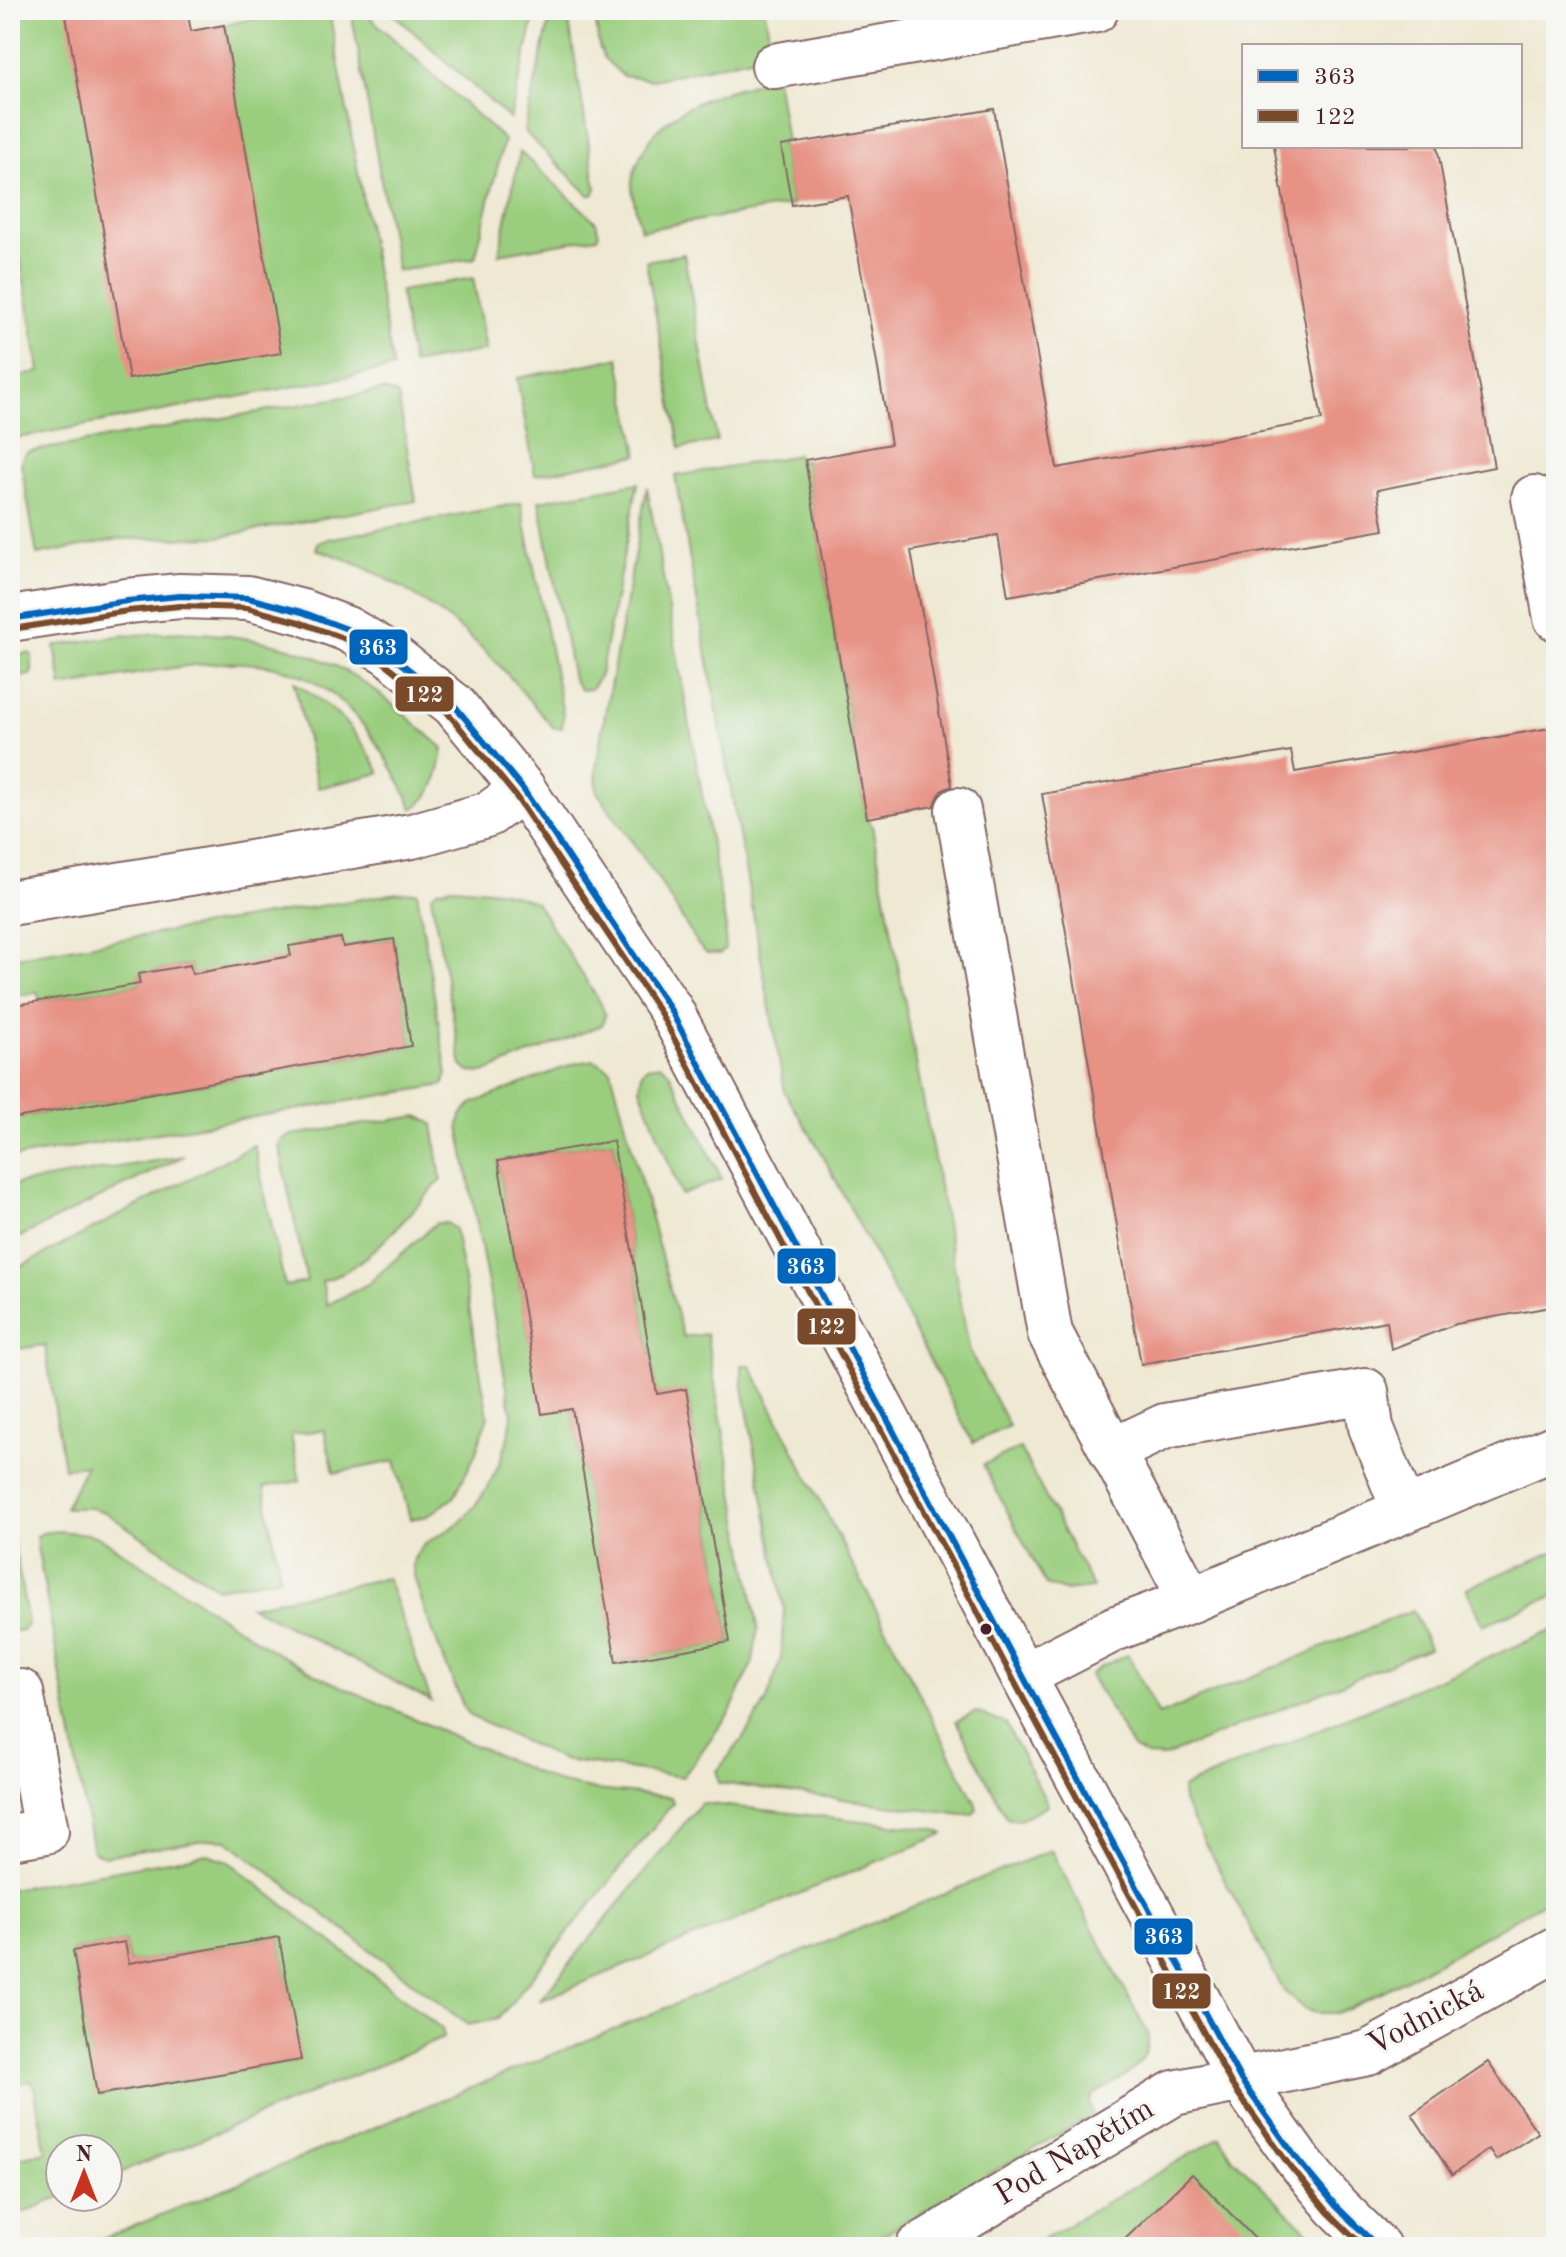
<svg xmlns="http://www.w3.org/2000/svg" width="1566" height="2257" font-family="'Old Standard TT',serif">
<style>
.green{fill:#9ace7e;stroke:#727654;stroke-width:2;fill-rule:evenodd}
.building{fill:#e79285}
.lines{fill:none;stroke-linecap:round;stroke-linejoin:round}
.minor-casing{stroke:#846666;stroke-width:48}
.minor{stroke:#fff;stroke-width:44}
.bus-1-casing{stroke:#f6f6f2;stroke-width:12}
.bus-2-casing{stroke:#f6f6f2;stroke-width:12}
.bus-1{stroke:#0065bd;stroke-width:6}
.bus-2{stroke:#7a4b2a;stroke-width:6}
.bus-dot{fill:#4a1f2b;stroke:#f6f6f2;stroke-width:3}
.labels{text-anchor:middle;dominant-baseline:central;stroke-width:6;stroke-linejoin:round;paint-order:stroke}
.street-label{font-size:32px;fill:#4a1f2b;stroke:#f6f6f2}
.line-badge{stroke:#f6f6f2;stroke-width:3}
.badge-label{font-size:22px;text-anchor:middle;font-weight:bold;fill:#fff}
</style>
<rect width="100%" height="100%" fill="#f6f6f2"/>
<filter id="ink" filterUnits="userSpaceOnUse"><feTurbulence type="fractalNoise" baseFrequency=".0125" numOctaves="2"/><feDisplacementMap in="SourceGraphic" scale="16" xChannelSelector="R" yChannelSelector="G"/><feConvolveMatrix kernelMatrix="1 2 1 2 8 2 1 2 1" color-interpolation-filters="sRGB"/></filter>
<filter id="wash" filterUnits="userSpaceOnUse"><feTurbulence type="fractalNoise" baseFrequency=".006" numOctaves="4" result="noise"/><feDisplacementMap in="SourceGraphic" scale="32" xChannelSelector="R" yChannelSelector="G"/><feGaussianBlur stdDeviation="1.8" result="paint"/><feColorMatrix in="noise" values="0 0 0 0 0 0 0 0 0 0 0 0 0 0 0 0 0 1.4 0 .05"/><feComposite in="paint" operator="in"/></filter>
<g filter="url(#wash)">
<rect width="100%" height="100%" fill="#efe9d3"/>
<!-- green -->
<g class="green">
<polygon points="10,10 65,10 280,353 224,25 294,10 329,10 393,368 17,438 10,397 10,378 40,372 10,201"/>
<polygon points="351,10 362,10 504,140 475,258 397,271"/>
<polygon points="389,10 536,10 510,119"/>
<polygon points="552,10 567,10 596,188 593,195 589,195 524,131"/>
<polygon points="594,10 765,10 772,53 653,80 623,76 604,58 599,46"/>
<path d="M776,78L786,141L781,142L792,205L641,230C638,217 633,202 632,187C631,177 636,167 640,157C664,103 723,92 776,78Z"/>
<polygon points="520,152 596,222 599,234 597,237 499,254"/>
<polygon points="684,254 717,441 680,448 646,261"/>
<polygon points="473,278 486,350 412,364 400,291"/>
<polygon points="619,358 638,455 535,475 517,378"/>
<polygon points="384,390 398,395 416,501 219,537 118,539 37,555 21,462 23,456 28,452"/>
<polygon points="798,455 798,461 805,460 867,818 872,826 970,1352 1009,1426 973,1443 820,1150 785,1093 675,476"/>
<polygon points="638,483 600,675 591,689 581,690 573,679 539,501"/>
<polygon points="647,487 726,928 725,949 720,954 706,953 698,945 657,877 597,792 596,768 601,736"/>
<path d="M521,503L563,714L562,728H554C530,703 510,674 484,650C437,605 378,568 316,549L318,543L328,539Z"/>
<path d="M180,632C239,634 306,645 357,678C388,698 415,724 443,748C440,773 435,795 413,809C325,619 236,658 62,687L55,646L118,636Z"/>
<polygon points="29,653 32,655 32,674 10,680 10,656"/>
<path d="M294,682C332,706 360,732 380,773L318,788Z"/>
<polygon points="453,887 501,891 536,902 601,1004 605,1015 602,1025 483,1073 470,1072 462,1066 431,896 437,890"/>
<polygon points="417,892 447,1074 443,1085 10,1158 10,1119 411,1046 393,939 343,947 341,938 290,946 291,957 192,975 190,965 139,974 140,984 40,1001 37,992 10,997 10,958 397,893"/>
<path d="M594,1060L611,1070L683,1337L706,1334L758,1627L753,1662L730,1712L683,1777L563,1760L472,1717L464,1708C455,1685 409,1581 413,1563C418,1539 447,1535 462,1520C489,1494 508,1452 512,1415L459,1126L461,1115L473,1103L573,1064ZM613,1141L657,1394L686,1390L695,1440L689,1466L700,1464L730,1642L617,1662L572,1409L529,1338L498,1161Z"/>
<polygon points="661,1065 669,1072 722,1179 681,1195 640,1088 642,1072 647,1067"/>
<path d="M418,1116L433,1124L441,1180C409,1213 366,1270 322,1281L327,1305L368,1284L436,1223H447L455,1229L488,1416L475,1455L454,1497L428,1516L410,1519L395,1461L334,1473L324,1430L291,1434L300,1481L264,1487L280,1577L217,1588L105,1512L91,1508H65L86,1465L64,1468L45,1345L10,1350V1272L254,1145L285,1286L307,1282L279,1145L282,1139L292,1135Z"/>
<polygon points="184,1156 10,1242 10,1185"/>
<polygon points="742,1365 750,1365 975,1802 977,1809 973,1814 963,1815 719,1783 717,1771 741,1741 767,1700 781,1658 784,1609 742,1382"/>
<polygon points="1020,1448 1093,1588 1064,1591 1046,1585 983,1465"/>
<polygon points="57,1531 88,1534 101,1538 273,1651 327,1680 557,1782 595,1790 671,1797 673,1803 498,2019 468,2025 227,1840 212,1839 105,1856 93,1852 37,1546 36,1536 42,1533"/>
<polygon points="10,1536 13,1538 28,1623 23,1630 10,1632"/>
<polygon points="1556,1551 1556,1595 1483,1625 1466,1588"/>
<polygon points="387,1578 431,1701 250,1606"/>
<polygon points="1413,1610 1429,1648 1164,1757 1147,1756 1133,1748 1090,1675 1102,1666 1128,1655 1159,1715"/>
<polygon points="1556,1629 1556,1895 1450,1956 1349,2009 1337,2013 1315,2013 1304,2009 1284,1991 1183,1802 1182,1788"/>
<polygon points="976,1712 1006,1724 1048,1805 1018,1820 1007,1818 956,1721"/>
<polygon points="701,1803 934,1829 944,1834 539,2001"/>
<path d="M1051,1850L1147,2032C1155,2065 1115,2082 1092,2095L1090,2103L1093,2115L861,2247H83Z"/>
<path d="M207,1854L228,1861L442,2029L443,2038L108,2178V2149H60L61,2197L10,2218V2160L46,2152L33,2081L10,2084V1889ZM279,1937L300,2060L98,2095L73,1951L125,1942L129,1963Z"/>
<polygon points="1220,2137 1233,2158 1324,2247 1029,2247"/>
</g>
<g id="blocks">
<!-- building -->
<g class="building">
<polygon points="65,10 187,10 191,31 224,25 281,353 129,379"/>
<polygon points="994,109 1057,468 1322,420 1274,146 1437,146 1494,467 1377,490 1384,530 1008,596 998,535 911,551 952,786 941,791 934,806 867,818 805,460 891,444 848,196 792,205 781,146"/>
<polygon points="1556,727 1556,1306 1456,1324 1391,1349 1387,1321 1141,1364 1042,794 1291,751 1295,772"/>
<polygon points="341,938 343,947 394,939 411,1046 10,1119 10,1006 140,984 138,974 190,965 192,974 291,956 289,946"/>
<polygon points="613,1141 657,1394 686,1389 730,1642 616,1662 572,1409 542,1414 498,1161"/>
<polygon points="279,1937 301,2060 97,2095 73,1951 125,1942 129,1963"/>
<polygon points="1488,2062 1538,2133 1496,2160 1489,2149 1452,2175 1412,2114"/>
<polygon points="1192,2174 1263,2247 1117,2247"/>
</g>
</g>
</g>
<g filter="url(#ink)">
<use href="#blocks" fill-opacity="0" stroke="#846666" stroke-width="2"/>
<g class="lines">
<!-- minor casing -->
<g class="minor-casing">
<g id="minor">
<polyline points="774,66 1096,10"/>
<polyline points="1534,498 1556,618"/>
<polyline points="10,619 127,601 180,596 248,598 302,612 347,629 387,652 454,705 523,789 670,1009 1023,1676 1241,2080 1297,2159 1336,2206 1378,2247"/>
<polyline points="958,810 1050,1333 1112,1451"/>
<polyline points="10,903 412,836 489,814 523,789"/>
<polyline points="1191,1600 1112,1451 1165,1426 1366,1391 1371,1427 1404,1510"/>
<polyline points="1023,1676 1114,1629 1191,1600 1556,1447"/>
<polyline points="10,1694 21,1692 46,1831 10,1837"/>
<polyline points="918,2247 1174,2093 1368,2053 1556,1949"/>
</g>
</g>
<!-- minor -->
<use href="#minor" class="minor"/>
<!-- bus-1 casing -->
<g class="bus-1-casing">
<polyline id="bus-1" points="10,619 127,601 180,596 248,598 302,612 347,629 387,652 454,705 523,789 670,1009 1023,1676 1241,2080 1297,2159 1336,2206 1378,2247"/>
</g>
<!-- bus-2 casing -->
<g class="bus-2-casing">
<polyline id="bus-2" points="12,629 128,611 180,606 247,608 299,622 343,638 381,660 447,712 515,795 661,1014 1014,1681 1232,2085 1289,2165 1328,2212 1364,2247"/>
</g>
<!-- bus-1 -->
<use href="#bus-1" class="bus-1"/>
<!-- bus-2 -->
<use href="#bus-2" class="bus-2"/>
</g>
</g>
<!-- markers -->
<circle class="bus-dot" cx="986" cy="1629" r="7"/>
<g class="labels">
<!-- street labels -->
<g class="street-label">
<text transform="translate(1426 2019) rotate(-28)">Vodnická</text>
<text transform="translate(1075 2153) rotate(-31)">Pod Napětím</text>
</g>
</g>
<g class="line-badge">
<rect x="348" y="628" width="61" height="38" rx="8" fill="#0065bd"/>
<rect x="394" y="675" width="61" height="38" rx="8" fill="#7a4b2a"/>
<rect x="776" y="1247" width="61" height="38" rx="8" fill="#0065bd"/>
<rect x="796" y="1307" width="61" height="39" rx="8" fill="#7a4b2a"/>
<rect x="1133" y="1917" width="61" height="39" rx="8" fill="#0065bd"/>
<rect x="1151" y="1972" width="61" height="38" rx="8" fill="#7a4b2a"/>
</g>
<g class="badge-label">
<text x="378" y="655">363</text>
<text x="424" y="702">122</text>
<text x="806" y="1274">363</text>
<text x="826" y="1334">122</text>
<text x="1164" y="1944">363</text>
<text x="1181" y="1999">122</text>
</g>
<!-- margin -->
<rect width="1566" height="2257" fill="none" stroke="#f6f6f2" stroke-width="40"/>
<!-- legend -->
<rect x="1242" y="44" width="280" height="104" fill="#f6f6f2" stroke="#b1a0a2" stroke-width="2"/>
<rect x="1258" y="70" width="40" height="12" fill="#0065bd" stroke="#b1a0a2" stroke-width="2"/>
<text x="1314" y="84" font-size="24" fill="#4a1f2b">363</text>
<rect x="1258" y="110" width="40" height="12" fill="#7a4b2a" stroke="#b1a0a2" stroke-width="2"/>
<text x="1314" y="124" font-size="24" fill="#4a1f2b">122</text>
<!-- north arrow -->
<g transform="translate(84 2173)"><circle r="38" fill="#f6f6f2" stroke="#b1a0a2" stroke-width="2"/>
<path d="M0-6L14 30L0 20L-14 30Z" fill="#c8321e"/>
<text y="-12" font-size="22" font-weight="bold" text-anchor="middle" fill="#4a1f2b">N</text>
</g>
</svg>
